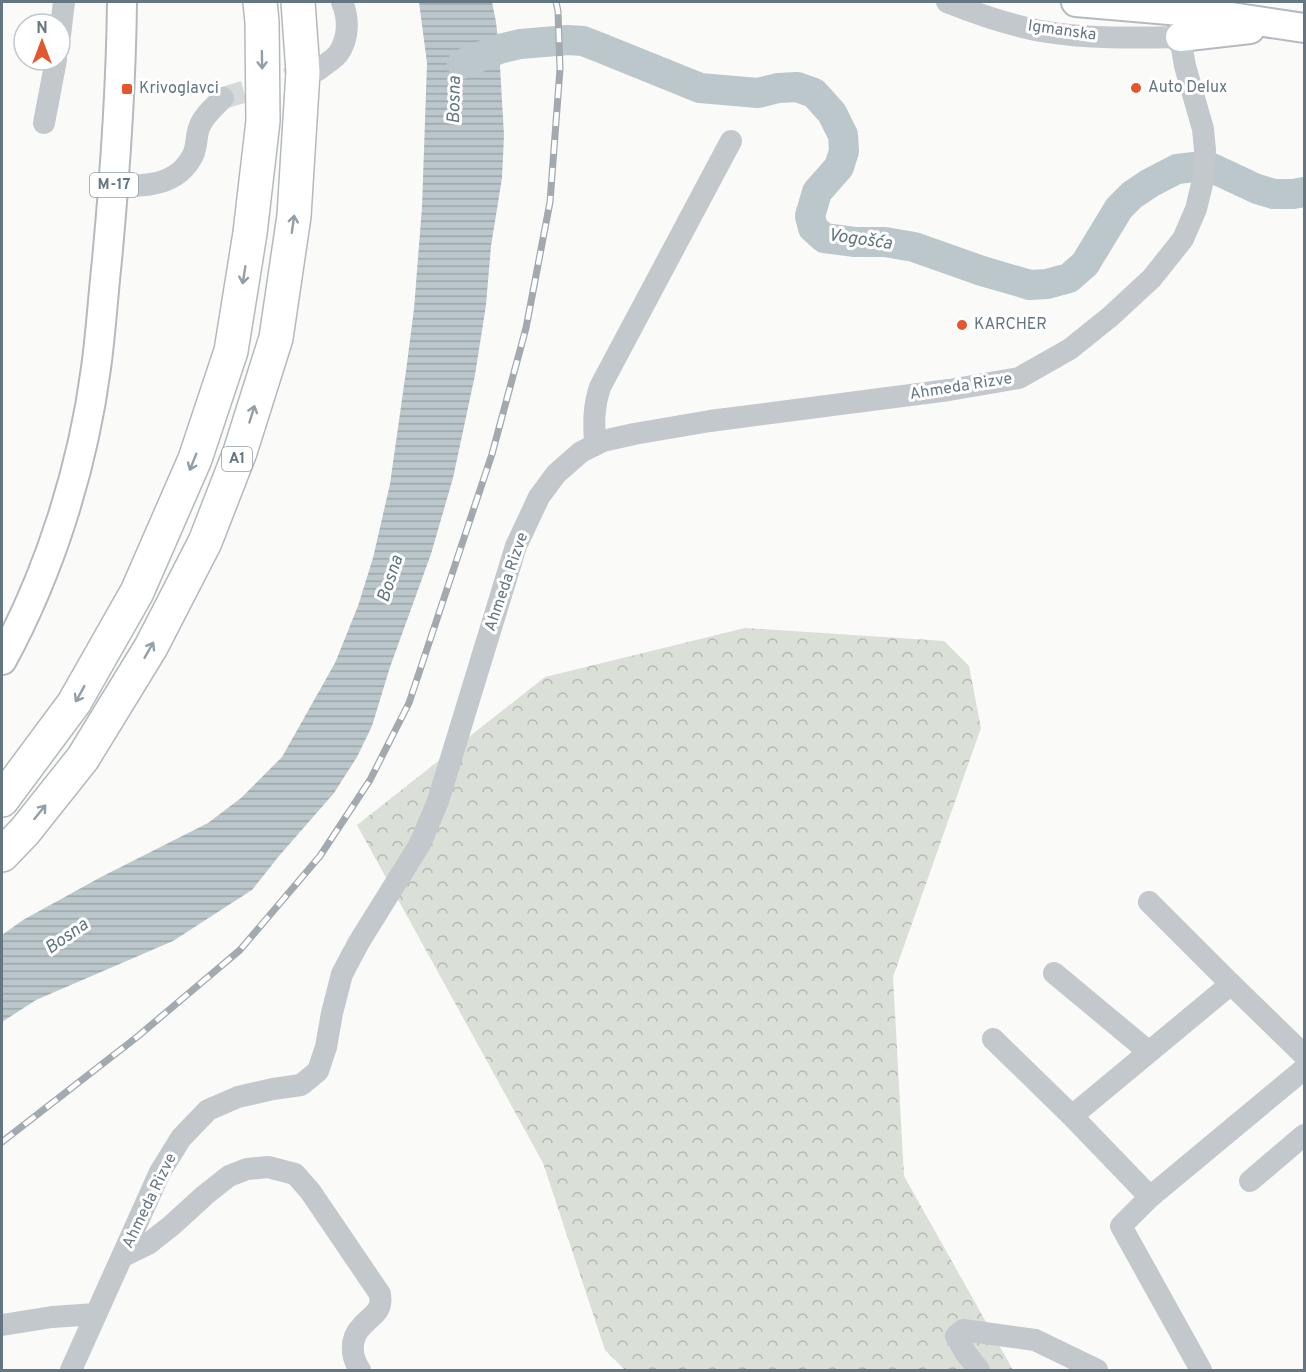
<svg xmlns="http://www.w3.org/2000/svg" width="1306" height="1372" font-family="Overpass,sans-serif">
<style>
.forest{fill:url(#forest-crowns)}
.water{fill:url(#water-rules)}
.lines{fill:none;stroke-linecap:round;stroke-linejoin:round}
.river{stroke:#bbc7cb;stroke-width:30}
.minor-tunnel{stroke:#d5d9db;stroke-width:22;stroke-dasharray:22 11;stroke-linecap:butt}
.major-casing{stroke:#b5babe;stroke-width:32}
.highway-casing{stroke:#b4b9bd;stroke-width:36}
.minor{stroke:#c3c8cc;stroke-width:22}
.major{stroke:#fff;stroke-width:28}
.highway{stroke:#fff;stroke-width:33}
.rail-casing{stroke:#a2aab0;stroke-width:7}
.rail{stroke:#fff;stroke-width:4.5;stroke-dasharray:14;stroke-linecap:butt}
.oneway{stroke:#939fa8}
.poi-dot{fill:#e4572e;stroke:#fff;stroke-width:2}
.labels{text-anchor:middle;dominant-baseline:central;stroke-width:6;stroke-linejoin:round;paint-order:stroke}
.shield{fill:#fff;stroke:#939fa8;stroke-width:1.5}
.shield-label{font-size:15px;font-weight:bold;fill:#657683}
.street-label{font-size:16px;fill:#657683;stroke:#fff}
.poi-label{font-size:16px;fill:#657683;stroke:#fff;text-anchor:start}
.water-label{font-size:18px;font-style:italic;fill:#60757c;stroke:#fff}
</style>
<defs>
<pattern id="forest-crowns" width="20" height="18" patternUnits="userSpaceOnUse" patternTransform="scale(1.5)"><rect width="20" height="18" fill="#dadfd7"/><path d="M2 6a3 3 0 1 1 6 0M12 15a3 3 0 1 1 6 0" fill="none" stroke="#b4b9b4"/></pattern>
<pattern id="water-rules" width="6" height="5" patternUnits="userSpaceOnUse" patternTransform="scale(1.5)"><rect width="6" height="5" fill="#bbc7cb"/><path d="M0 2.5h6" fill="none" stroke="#9ca6aa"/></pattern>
</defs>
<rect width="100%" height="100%" fill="#fafaf8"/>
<!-- forest -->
<polygon class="forest" points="745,628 944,641 969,666 981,728 893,977 904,1176 1013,1370 625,1370 605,1350 543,1163 357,825 545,677"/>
<!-- water -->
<polygon class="water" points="419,2 492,2 496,22 499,49 504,135 502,178 491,246 486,305 475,375 453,478 431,554 390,667 372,726 357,757 334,793 279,856 252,890 173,941 36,1000 2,1022 2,935 23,920 101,877 208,823 241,798 282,757 335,663 358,606 373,558 390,484 406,371 414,309 422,207 427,63"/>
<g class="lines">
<!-- river -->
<polyline class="river" points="462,64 499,49 520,44 568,40 583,41 601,48 700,88 758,93 778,88 797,87 814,93 832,113 843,135 844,151 839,167 817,192 810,216 813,228 824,238 855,242 885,242 914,247 982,271 1030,285 1047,284 1069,278 1085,264 1119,208 1132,195 1150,183 1177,169 1194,167 1212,168 1257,189 1274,194 1293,194 1304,192"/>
<!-- minor-tunnel -->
<polyline class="minor-tunnel" points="223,98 313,71"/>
<!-- major casing -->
<g class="major-casing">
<g id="major">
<polyline points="1076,2 1204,13 1304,28"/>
<polyline points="1180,37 1250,29"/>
<path d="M2,660C50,572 83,467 96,368C101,332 103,296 107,260C115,174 121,88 122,2"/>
</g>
</g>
<!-- highway casing -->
<g class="highway-casing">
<g id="highway">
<polyline points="2,800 74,703 137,592 195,459 231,351 250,233 263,121 262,22 260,2"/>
<polyline points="2,855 25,831 83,758 151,647 205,542 240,452 276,338 294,216 303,72 298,2"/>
</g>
</g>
<!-- minor -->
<g class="minor">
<path d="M947,2C977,14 1009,25 1041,31C1087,39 1134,38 1180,37"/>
<polyline points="60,35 64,2"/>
<path d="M318,70C324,65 333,60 338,54C349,39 349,18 342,2"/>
<polyline points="44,123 56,60"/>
<path d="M114,186C144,186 177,187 193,155C197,147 196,136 199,128C203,116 214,107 223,98"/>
<path d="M595,445C594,423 593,408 600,387L731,141"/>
<polyline points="1149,902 1231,984 1304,1055"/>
<polyline points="1054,973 1149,1052"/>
<polyline points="993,1039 1072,1116 1150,1197"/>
<polyline points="1072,1116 1231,984"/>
<polyline points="1250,1181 1304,1135"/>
<path d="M123,1256L148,1244L171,1226L205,1195L229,1176L247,1169L268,1167L295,1174L310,1191L380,1294C380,1297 381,1300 380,1304C379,1313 368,1319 362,1326C349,1339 351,1357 360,1370"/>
<polyline points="2,1325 52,1317 96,1314"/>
<polyline points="71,1370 160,1172 181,1138 208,1110 238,1097 273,1089 301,1085 318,1071 326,1047 332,1013 342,974 359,942 420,844 438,801 516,546 539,497 556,474 581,452 603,441 634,434 710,421 949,390 1019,378 1070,349 1111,316 1152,278 1183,239 1196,209 1203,180 1205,150 1203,129 1185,66 1180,37 1181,20"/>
<polyline points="979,1370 965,1352 956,1336 963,1330 1035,1340 1097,1370"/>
<polyline points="1201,1370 1121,1226 1150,1197 1304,1069"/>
</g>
<!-- major -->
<use href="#major" class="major"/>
<!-- highway -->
<use href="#highway" class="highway"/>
<!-- rail casing -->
<g class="rail-casing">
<polyline id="rail" points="2,1142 137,1037 240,950 320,856 370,780 409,703 492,454 526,328 550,202 560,69 558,11 556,2"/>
</g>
<!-- rail -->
<use href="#rail" class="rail"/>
</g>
<!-- one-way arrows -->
<defs><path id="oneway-shaft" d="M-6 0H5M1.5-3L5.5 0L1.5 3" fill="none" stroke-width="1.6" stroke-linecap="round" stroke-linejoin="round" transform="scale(1.5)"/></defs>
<g class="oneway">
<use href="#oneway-shaft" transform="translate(262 60) rotate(89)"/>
<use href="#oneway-shaft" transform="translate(293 224) rotate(-82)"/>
<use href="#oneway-shaft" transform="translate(244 275) rotate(99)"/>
<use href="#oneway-shaft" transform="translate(252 414) rotate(-73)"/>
<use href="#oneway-shaft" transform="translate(193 462) rotate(112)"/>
<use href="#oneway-shaft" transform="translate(149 650) rotate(-60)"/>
<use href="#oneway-shaft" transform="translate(80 694) rotate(119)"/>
<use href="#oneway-shaft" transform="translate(40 812) rotate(-51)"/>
</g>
<!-- markers -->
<g class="poi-dot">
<circle cx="1136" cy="88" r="6"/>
<rect x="121" y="83" width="12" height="12" rx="3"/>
<circle cx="962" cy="325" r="6"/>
</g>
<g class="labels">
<!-- shield labels -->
<g class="shield">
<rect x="90" y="173" width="48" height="24" rx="4.5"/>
<rect x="222" y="447" width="30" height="24" rx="4.5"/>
</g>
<g class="shield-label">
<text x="114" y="185">M-17</text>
<text x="237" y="459">A1</text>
</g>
<!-- street labels -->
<g class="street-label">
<text transform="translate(1062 31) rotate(8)">Igmanska</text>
<text transform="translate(961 387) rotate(-9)">Ahmeda Rizve</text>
<text transform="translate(507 582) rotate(-71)">Ahmeda Rizve</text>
<text transform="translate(150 1201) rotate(-64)">Ahmeda Rizve</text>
</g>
<!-- poi labels -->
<g class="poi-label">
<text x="1148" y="88">Auto Delux</text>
<text x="139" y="89">Krivoglavci</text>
<text x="974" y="325">KARCHER</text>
</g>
<!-- water labels -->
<g class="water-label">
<text transform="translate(455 100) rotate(-89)">Bosna</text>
<text transform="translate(860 240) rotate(8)">Vogošća</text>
<text transform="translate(391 579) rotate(-72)">Bosna</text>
<text transform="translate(67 937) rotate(-35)">Bosna</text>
</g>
</g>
<!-- border -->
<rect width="1306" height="1372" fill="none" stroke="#657683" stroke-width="6"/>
<!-- north arrow -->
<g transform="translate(42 42)"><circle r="28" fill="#ffffff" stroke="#c1c8cd" stroke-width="1.5"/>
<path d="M0-4.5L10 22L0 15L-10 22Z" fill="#e4572e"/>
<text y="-9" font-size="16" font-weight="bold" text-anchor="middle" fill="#657683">N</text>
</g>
</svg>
